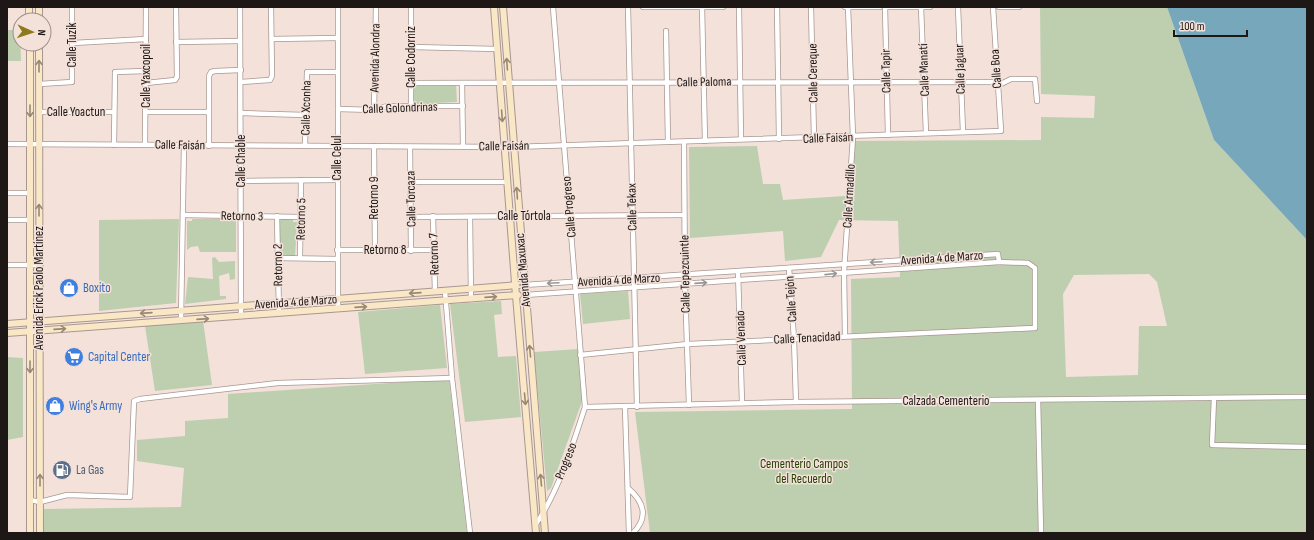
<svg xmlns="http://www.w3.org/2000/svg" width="1314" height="540" font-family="'Sofia Sans Condensed',sans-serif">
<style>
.green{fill:#bdcfaf;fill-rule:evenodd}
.water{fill:#76a7bb}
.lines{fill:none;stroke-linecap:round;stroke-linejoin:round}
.street-casing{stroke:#a89791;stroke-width:6}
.secondary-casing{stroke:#a89791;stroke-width:8}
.street{stroke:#fff;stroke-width:4.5}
.secondary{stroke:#fae7c6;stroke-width:6}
.oneway{stroke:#978976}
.oneway2{stroke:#999796}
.labels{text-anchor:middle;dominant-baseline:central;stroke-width:3;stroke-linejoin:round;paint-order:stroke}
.street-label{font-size:13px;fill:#1d1715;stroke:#f3e1da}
.shop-label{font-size:13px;fill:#366cbe;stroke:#f3e1da;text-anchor:start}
.park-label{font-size:13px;fill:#264002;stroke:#f3e1da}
.service-label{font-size:13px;fill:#4e5e75;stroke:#f3e1da;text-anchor:start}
</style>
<rect width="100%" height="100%" fill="#f3e1da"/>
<!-- green -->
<g class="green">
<path d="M1040,7H1167L1214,140L1307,240V533H650L635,412L852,409L851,279L900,277L898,221L839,220L821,257L785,261L783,231L690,238L689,147L757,146L763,184H780L783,200L845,196L852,141L1041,140V117L1094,118L1095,96L1041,94ZM1149,274L1157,282L1167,326H1139L1138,375L1066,377L1063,294L1074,275Z"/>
<polygon points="7,30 20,30 21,61 7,61"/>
<polygon points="412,85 456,85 457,102 412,104"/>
<polygon points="179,219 176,303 99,311 99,220"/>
<polygon points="192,219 236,219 236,252 200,252 198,246 191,247 187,250 187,221 192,221"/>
<polygon points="282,219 293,219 293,222 297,222 295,257 277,256 279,221"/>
<polygon points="215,257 219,262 235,261 235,279 230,280 229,273 219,276 220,296 226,296 226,299 185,304 188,277 213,279 212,258"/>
<polygon points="628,291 630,319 583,324 580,294"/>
<polygon points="501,301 502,314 494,315 498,357 516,356 521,417 465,422 450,304"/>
<polygon points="440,305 447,368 365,374 358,312"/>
<polygon points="203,321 212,385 155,391 145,326"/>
<polygon points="579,349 583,393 581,404 551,488 547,491 534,352"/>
<polygon points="7,357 23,358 23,437 7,440"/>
<polygon points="449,379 467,533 44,533 44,509 181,507 184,468 137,461 137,440 185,436 185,421 228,418 228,394"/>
</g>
<!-- water -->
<polygon class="water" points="1167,7 1307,7 1307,240 1214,140"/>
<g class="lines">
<!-- street casing -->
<g class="street-casing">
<g id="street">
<polyline points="240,7 241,316"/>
<polyline points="338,7 338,309"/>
<polyline points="411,7 411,107"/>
<polyline points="628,7 637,407"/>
<polyline points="643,7 723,7"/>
<polyline points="702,7 705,141"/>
<polyline points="739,7 741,139"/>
<polyline points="777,7 779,139"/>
<polyline points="811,7 814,138"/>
<polyline points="845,7 880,7"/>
<polyline points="885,7 888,135"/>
<polyline points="886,7 930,7"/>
<polyline points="921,7 926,133"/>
<polyline points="958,7 963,132"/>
<polyline points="999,7 1019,7"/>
<polyline points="666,31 668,142"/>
<polyline points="272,39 337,38"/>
<polyline points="176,42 240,41"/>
<polyline points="73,43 146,39"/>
<polyline points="412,47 497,49"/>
<polyline points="241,82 270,80 272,76 271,7"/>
<polyline points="146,83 175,80 177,77 176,7"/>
<polyline points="411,83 997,82"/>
<polyline points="39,84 72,82 72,7"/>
<polyline points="462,84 463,146"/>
<polyline points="997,86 1011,79 1035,79 1037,101"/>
<polyline points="338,109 374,110 387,106 463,106"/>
<polyline points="374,110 376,7"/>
<polyline points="39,112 114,112"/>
<polyline points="146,112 209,112"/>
<polyline points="241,113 306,115"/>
<polyline points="684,142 685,284 689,405"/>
<polyline points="7,144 513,147 1001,131 993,7"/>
<polyline points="145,144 146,7"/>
<polyline points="114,145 115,72 146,71"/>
<polyline points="305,145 307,72 337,72"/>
<polyline points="209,146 209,76 211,72 215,71 241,70"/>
<polyline points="374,146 375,250"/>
<polyline points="410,147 411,251"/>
<polyline points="241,181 337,180"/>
<polyline points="410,182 507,182"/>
<polyline points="7,193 30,193"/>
<polyline points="183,215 301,217"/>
<polyline points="277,216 279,313"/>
<polyline points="433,216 435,292"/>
<polyline points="411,217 684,215"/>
<polyline points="470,217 471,299"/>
<polyline points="7,220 30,220"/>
<polyline points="337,250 433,250"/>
<polyline points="300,257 301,180"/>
<polyline points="278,258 337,259"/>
<polyline points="7,265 39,265"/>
<polyline points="789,268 794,339 796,402"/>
<polyline points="738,272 742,403"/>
<polyline points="524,285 998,254 999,262 525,295"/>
<polyline points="445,291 452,378 470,533"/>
<polyline points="181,320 184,145"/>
<polyline points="845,336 844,272 853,137 848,7"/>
<polyline points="580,355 688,344 1035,328 1035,268 1028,263 999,262"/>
<polyline points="1214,398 1212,445 1307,447"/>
<polyline points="1038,400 1041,533"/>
<polyline points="585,407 796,402 1307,397"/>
<polyline points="625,407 629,533"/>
<path d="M628,488C644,502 649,517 633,533"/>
<polyline points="30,500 40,502 67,495 130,497 134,401 140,399 278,383 452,378"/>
<path d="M536,524C559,490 572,447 585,407L553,7"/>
</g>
</g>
<!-- secondary casing -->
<g class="secondary-casing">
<g id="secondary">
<polyline points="29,7 29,20"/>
<polyline points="39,7 39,20"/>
<polyline points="494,7 516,296 536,533"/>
<polyline points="503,7 545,533"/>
<polyline points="30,44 30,533"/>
<polyline points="39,44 40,533"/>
<polyline points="7,324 519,285"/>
<polyline points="7,333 518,295"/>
</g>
</g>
<!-- street -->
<use href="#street" class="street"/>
<!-- secondary -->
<use href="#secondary" class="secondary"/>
</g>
<!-- one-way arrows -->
<defs><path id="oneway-shaft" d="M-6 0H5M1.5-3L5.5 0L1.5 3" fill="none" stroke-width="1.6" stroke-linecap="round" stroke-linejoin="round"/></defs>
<g class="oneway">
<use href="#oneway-shaft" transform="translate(507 64) rotate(-94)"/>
<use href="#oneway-shaft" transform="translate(39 66) rotate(-90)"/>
<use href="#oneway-shaft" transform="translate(30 111) rotate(90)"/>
<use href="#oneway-shaft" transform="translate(502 116) rotate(86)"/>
<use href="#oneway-shaft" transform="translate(517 193) rotate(-94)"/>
<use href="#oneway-shaft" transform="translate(39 210) rotate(-90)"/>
<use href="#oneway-shaft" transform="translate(415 293) rotate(176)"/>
<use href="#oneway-shaft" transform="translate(491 297) rotate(-4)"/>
<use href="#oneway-shaft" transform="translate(361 307) rotate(-4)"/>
<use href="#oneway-shaft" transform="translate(146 313) rotate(176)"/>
<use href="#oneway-shaft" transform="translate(203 319) rotate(-4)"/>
<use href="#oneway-shaft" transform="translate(60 329) rotate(-4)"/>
<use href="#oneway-shaft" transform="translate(530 351) rotate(-95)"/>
<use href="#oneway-shaft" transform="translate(30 367) rotate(90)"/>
<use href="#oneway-shaft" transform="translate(525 399) rotate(85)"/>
<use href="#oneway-shaft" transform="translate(40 480) rotate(-90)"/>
<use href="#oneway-shaft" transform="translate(541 480) rotate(-95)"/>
</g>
<g class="oneway2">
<use href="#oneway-shaft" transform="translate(876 262) rotate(177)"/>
<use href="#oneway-shaft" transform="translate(831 274) rotate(-6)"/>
<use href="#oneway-shaft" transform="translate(553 283) rotate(177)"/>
<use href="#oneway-shaft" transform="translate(701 283) rotate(-4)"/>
</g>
<!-- icons -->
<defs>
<g id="shop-disc" transform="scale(1)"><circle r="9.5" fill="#3f7fe0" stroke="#f3e1da"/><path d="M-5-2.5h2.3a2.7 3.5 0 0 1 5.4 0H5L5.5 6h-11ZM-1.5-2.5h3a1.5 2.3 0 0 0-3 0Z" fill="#fff"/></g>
<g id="supermarket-disc" transform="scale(1)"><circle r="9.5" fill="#3f7fe0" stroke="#f3e1da"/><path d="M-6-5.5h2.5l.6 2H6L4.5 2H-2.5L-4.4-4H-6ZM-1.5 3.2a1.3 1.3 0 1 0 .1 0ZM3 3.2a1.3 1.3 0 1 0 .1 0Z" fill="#fff"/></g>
<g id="fuel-disc" transform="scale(1)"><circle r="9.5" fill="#5c6f8a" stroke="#f3e1da"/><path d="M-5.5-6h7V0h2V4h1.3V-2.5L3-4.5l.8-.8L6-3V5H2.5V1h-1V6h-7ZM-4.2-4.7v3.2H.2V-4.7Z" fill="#fff"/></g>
</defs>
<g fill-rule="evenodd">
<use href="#shop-disc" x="69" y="288"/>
<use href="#supermarket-disc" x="74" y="357"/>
<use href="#shop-disc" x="55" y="406"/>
<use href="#fuel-disc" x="62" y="470"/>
</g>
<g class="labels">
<!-- street labels -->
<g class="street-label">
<text transform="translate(72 45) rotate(-90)">Calle Tuzik</text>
<text transform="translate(411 57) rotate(-90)">Calle Codorniz</text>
<text transform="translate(375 58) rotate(-89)">Avenida Alondra</text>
<text transform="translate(960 69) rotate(-92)">Calle Jaguar</text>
<text transform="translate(996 69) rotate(-94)">Calle Boa</text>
<text transform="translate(924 70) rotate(-92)">Calle Manatí</text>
<text transform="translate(886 71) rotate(-91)">Calle Tapir</text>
<text transform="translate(813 73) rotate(-91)">Calle Cereque</text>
<text transform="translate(146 76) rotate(-90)">Calle Yaxcopoil</text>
<text transform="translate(704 82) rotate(-1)">Calle Paloma</text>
<text transform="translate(306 108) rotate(-89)">Calle Xconha</text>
<text transform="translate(400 108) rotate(-2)">Calle Golondrinas</text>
<text x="76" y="112">Calle Yoactun</text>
<text transform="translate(828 138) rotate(-2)">Calle Faisán</text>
<text transform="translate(180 145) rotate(1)">Calle Faisán</text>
<text transform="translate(504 146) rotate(-1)">Calle Faisán</text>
<text transform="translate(337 158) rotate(-90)">Calle Celul</text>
<text transform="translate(241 161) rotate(-90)">Calle Chable</text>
<text transform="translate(849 196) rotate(-87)">Calle Armadillo</text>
<text transform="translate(374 198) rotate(-90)">Retorno 9</text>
<text transform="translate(411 199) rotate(-91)">Calle Torcaza</text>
<text transform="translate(569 207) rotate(-95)">Calle Progreso</text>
<text transform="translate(632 207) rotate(-91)">Calle Tekax</text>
<text transform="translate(242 216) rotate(1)">Retorno 3</text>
<text x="524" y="216">Calle Tórtola</text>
<text transform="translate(301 219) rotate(-89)">Retorno 5</text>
<text x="385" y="250">Retorno 8</text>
<text transform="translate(434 254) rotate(-92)">Retorno 7</text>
<text transform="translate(942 258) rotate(-4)">Avenida 4 de Marzo</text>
<text transform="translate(278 265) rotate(-91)">Retorno 2</text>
<text transform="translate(523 270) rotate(-95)">Avenida Maxuxac</text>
<text transform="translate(685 274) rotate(-91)">Calle Tepezcuintle</text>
<text transform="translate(619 280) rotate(-3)">Avenida 4 de Marzo</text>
<text transform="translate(39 288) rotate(-90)">Avenida Erick Paolo Martínez</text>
<text transform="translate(791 299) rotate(-94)">Calle Tejón</text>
<text transform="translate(296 302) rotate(-4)">Avenida 4 de Marzo</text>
<text transform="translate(741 338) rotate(-92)">Calle Venado</text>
<text transform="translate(807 338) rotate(-3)">Calle Tenacidad</text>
<text x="946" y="401">Calzada Cementerio</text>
<text transform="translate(566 461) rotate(-68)">Progreso</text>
</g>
<!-- shop labels -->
<g class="shop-label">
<text x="83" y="288">Boxito</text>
<text x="88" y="357">Capital Center</text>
<text x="69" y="406">Wing's Army</text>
</g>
<!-- park labels -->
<g class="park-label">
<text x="804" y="464">Cementerio Campos<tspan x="804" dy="15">del Recuerdo</tspan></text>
</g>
<!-- service labels -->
<g class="service-label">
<text x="76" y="470">La Gas</text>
</g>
</g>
<!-- border -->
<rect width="1314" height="540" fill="none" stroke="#1d1715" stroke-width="16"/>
<!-- north arrow -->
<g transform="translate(32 32) rotate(93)"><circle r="19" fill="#f3e1da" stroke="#9d908b"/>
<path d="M0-3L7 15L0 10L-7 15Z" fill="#8d791e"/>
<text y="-6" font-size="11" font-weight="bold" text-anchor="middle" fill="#1d1715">N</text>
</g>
<!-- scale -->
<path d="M1174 30v6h73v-6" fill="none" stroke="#1d1715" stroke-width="2"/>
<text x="1180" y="30" font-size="12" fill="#1d1715" stroke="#f3e1da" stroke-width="3" paint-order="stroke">100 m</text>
</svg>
